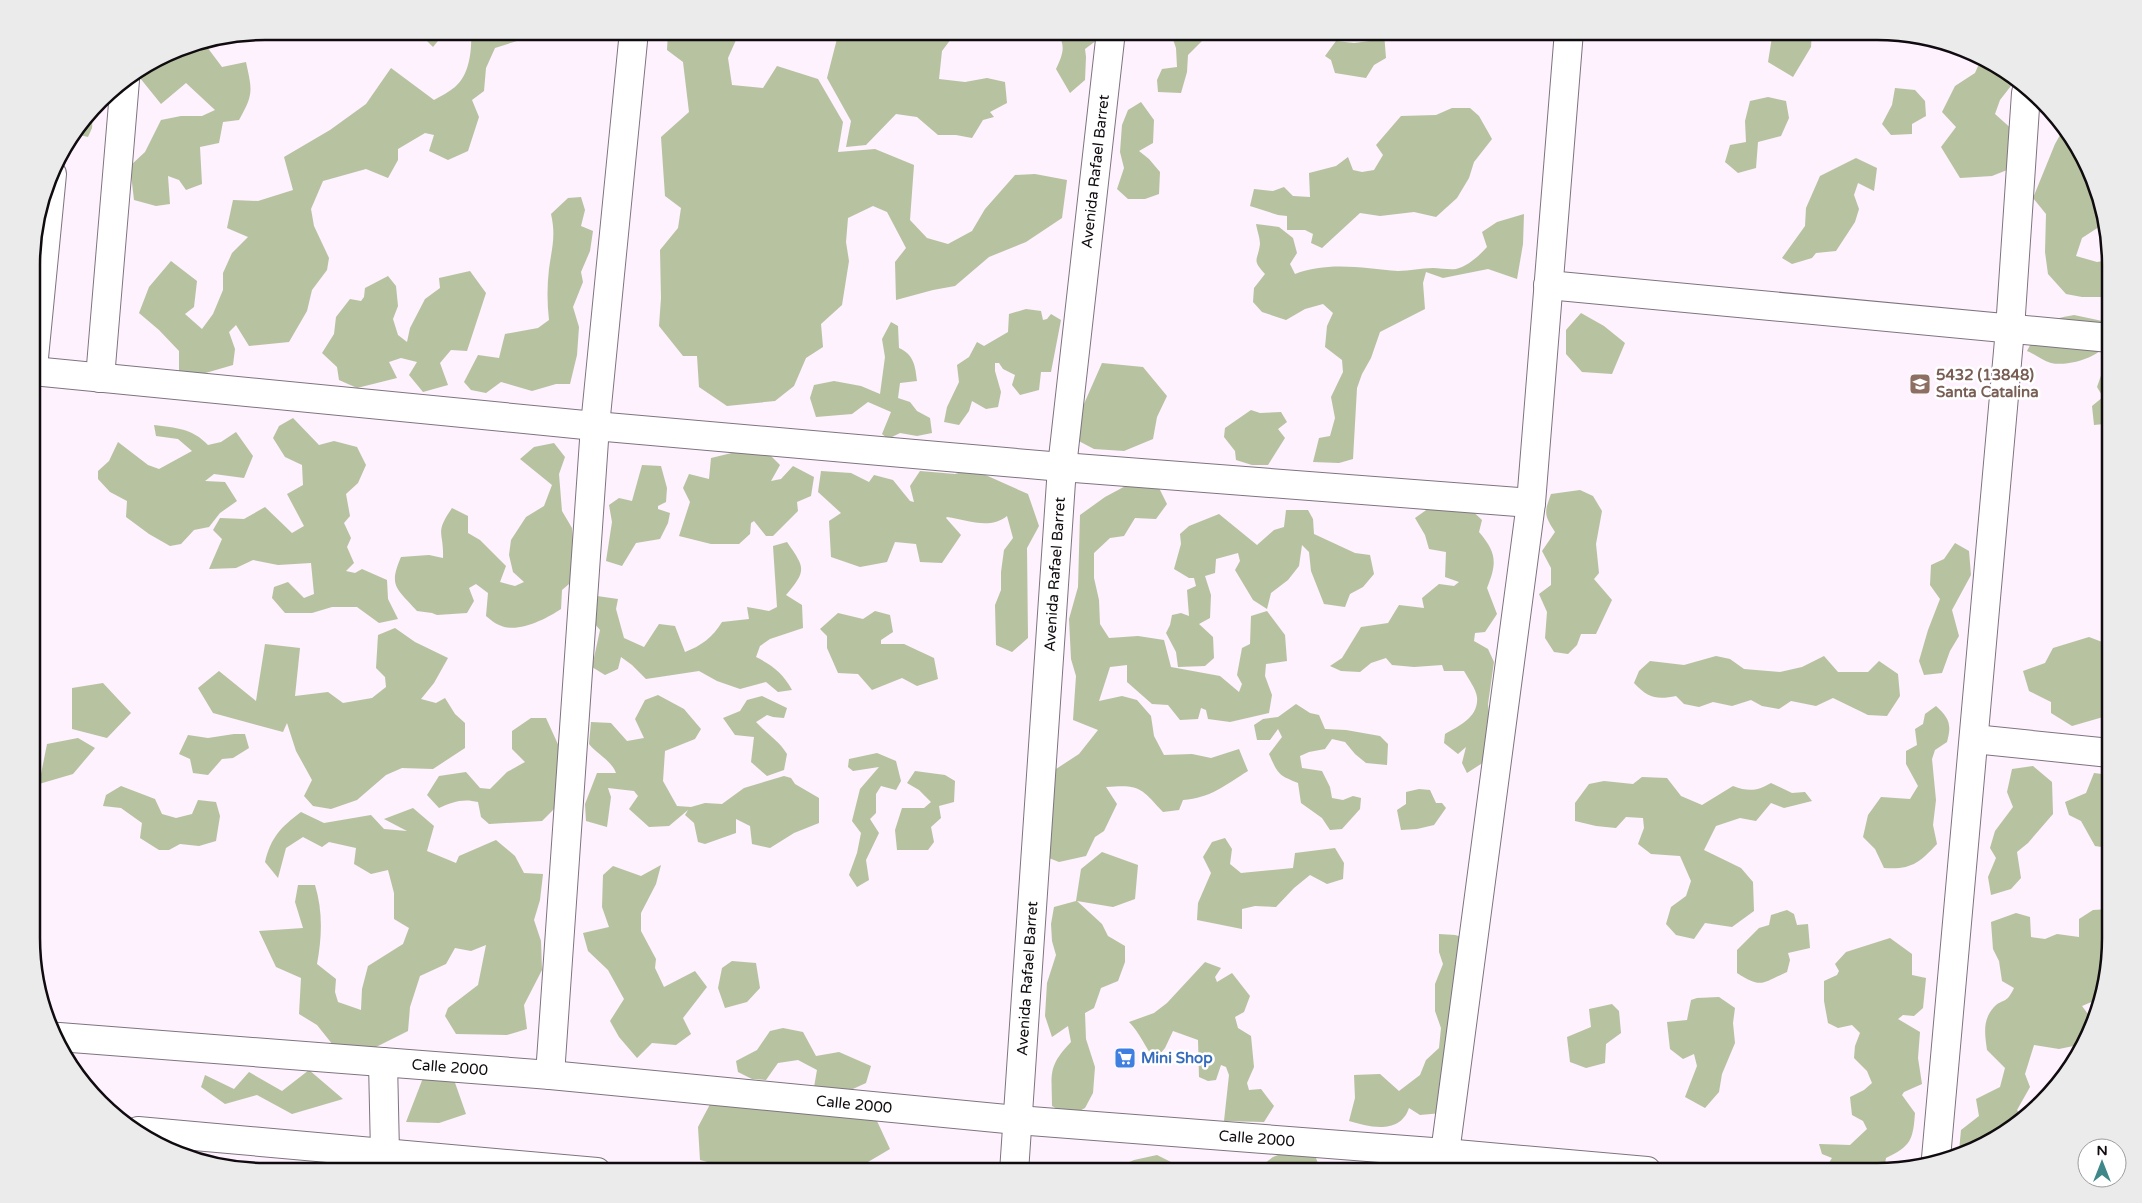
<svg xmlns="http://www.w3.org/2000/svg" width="2142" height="1203" font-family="'Varela Round',sans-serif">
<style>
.forest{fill:#b7c2a0}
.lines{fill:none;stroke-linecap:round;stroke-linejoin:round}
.minor-casing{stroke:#7e747f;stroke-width:30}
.minor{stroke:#fff;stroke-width:28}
.labels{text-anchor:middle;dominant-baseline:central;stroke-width:5;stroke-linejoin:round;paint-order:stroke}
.street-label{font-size:15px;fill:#0f0b0f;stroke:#fff}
.education-label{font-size:15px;font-weight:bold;fill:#785e54;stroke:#fff;text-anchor:start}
.shop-label{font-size:15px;font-weight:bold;fill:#366cbe;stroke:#fff;text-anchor:start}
.rim{fill:none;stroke:#0f0b0f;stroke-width:2.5}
</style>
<rect width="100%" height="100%" fill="#fdf2fd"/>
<path class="forest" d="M417 31H446L433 47Z
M471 31H527L517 41 495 48 486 68 484 91 472 100 479 117 468 151 448 160 429 151 434 135 425 133 398 149V160L388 178 366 169 323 181 311 209 314 226 329 258 327 270 312 290 307 311 289 342 249 346 236 325 229 332 235 349 233 365 202 374 179 375V351L159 330 139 313 149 287 171 261 197 281 194 307 185 314 202 329 213 314 223 290V273L232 253 248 237 227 228 233 200 258 201 293 190 284 157 330 130 366 104 391 68 434 100C441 96 449 92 455 87 470 74 472 50 471 31Z
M668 31H740L728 58 732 85 763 88 777 66 818 79 843 122 838 152 875 149 914 165 910 220 927 238 948 244 972 231 985 209 1015 175 1035 174 1067 180 1062 218 1026 242 989 257 955 286 933 290 896 300 895 262 906 248 887 212 873 206 848 218 846 242 849 261 842 305 821 324 823 347 806 358 794 386 775 401 727 406 699 387 697 356H683L659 326 661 298 660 250 678 228 681 208 665 196 661 137 689 112 683 62 667 50Z
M839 31H957L942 51 939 79 965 82 987 78 1005 82 1007 103 990 112 994 117 983 120 972 138 956 135H938L917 117 896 114 866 145 846 147 851 121 827 78Z
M1038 31H1103L1101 37 1085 49 1086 57 1085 80 1070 93 1056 69C1062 56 1067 46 1057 33H1039Z
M1170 31H1208L1207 36 1188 55 1187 72 1181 93 1158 92 1157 80 1162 69 1177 67 1176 48Z
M1373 31H1386L1384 33 1386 58 1374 65 1366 78 1335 73 1331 60 1325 56 1336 41 1354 43 1370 41Z
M1773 31H1812L1811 47 1793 77 1768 62Z
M204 43 222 67 246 62C252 90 254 94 239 120L223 122 219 143 200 147 202 184 186 190 179 180 168 176 170 204 156 206 134 200 130 166 145 152 161 120 181 116H202L215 110 186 83 161 104 140 78 143 69 176 49Z
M1982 57 1994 62 2014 82 2000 100 1995 114 2014 131 2007 170 1992 176 1960 178 1941 147 1956 127 1942 112 1955 86 1975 73Z
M1895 88 1915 90 1925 101 1926 116 1912 124V134L1891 135 1882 124 1892 105Z
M1768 97 1786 101 1789 118 1781 136 1758 142 1756 168 1738 173 1725 162 1730 145 1746 142 1745 121 1750 101Z
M1141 102 1154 120 1153 143 1139 151 1149 159 1160 172 1159 194 1145 199H1128L1117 189 1124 168 1120 152 1122 125 1128 110Z
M1452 108H1470L1479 116 1492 139 1474 162 1469 178 1457 198 1436 217 1414 212 1380 216 1360 213 1322 248 1311 243 1313 234 1305 230H1287V216L1278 215 1250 206 1254 189 1273 191 1284 187 1293 196 1310 197 1309 173 1336 166 1348 157 1353 170 1362 172 1374 170 1383 155 1376 145 1401 116 1436 115Z
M93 112 92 128 88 137 76 134Z
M2064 128 2072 135 2098 190 2105 223 2082 238 2076 256 2097 262 2110 260V297H2082L2066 294 2048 274 2045 252 2046 214 2033 198 2055 144Z
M1856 158 1877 168 1874 191 1858 183 1854 195 1859 209 1855 222 1836 251 1816 253 1812 258 1792 264 1782 258 1805 226 1806 208 1820 176Z
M581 197 585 210 581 226 593 231 590 251 581 272 583 282 573 307 579 327 577 355 570 384H556L532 391 501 382 486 393 471 390 464 382 478 355 499 358 505 334 538 328 549 320C547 303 547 286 549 269 552 247 556 236 551 214L568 198Z
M1524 214 1523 244 1517 279 1488 269 1443 278 1426 272 1423 283 1425 309 1380 332 1371 358 1362 374 1357 388 1353 459 1339 463 1313 462 1319 438 1330 436 1335 418 1331 397 1343 372 1342 360 1325 347 1327 326 1333 313 1323 304 1305 309 1286 320 1262 312 1253 302 1254 288 1265 274C1251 259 1258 261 1260 244 1260 238 1257 230 1256 224L1279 227 1293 238 1297 253 1290 264 1295 274C1327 261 1365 268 1398 271 1410 271 1421 268 1433 268 1440 268 1449 270 1456 269 1468 266 1479 256 1487 247L1482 232 1497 222Z
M470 271 486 293 467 351 451 350 440 363 448 385 423 392 409 375 417 362 401 358 389 362 397 378 357 388 339 380 337 367 322 353 334 334 336 317 350 299 361 301 364 297 365 288 388 276 396 286 398 306 393 319 398 335 407 342 410 328 425 299 440 288 439 278Z
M1026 309 1041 311 1043 320 1047 319 1051 314 1061 320 1051 372H1041L1039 390 1020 395 1012 385 1015 375 1003 369 999 363H995V371L1001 392 998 407 986 409 972 401 969 411 959 425 944 422 947 407 959 382 957 365 969 357 977 342 984 346 1008 332 1009 314Z
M1581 313 1604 326 1625 343 1612 374 1582 372 1566 354V330Z
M2074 315 2107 322C2124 351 2073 368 2051 363 2043 361 2035 354 2027 351 2043 322 2042 321 2074 315Z
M891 322 898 326 899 348C914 355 915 365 917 381L900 383 898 398 910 402 917 411 930 418 932 433 917 436 900 433 888 439 882 434 891 412 868 402 852 414 816 417 810 398 814 385 834 381 861 386 880 394 885 357 882 339Z
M1102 363 1143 367 1167 396 1157 417 1153 439 1124 451 1094 449 1073 438 1076 422Z
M2110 366V429L2109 430 2104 424 2094 425 2092 406 2103 397 2097 387 2104 367Z
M1251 410 1260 413 1281 412 1287 422 1278 429 1285 438 1268 465H1252L1236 460 1235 451 1224 437 1225 428Z
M293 418 319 445 334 441 357 447 366 465 358 483 346 494 350 516 344 523 351 538 347 547 354 563 346 571 355 573 362 569 387 580 388 599 398 619 379 623 357 607H332L312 613H285L272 598 274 587 288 582 304 598 314 594 311 563 278 565 253 560 236 568 209 569 222 539 213 530 220 518 244 519 265 507 292 533 304 526 287 494 303 485 302 465 285 457 273 438 279 426Z
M154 425C176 428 192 428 208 445L221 442 236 432 253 456 244 478 214 474 205 481 225 482 237 501 220 513 209 527 194 530 181 544 170 546 149 534 126 517 127 501 110 492 98 479V471L109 461 118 442 148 465 159 469 192 451 178 439 156 436Z
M554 443 565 457 559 474 562 511 572 528 576 578 562 590 561 609C546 619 517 634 499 625 494 623 490 619 486 616L488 593 476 584 469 588 474 601 467 613 437 615 432 613 417 611C397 588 388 587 401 557L429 555 443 558C444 531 434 534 452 508L468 516V533L480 540 506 566 500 582 515 586 524 582 513 572 509 555 511 540 526 517 544 506 552 485 520 459 534 447Z
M761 446 780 465 771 481 781 479 793 466 814 477 811 496 797 502 798 511 773 536H766L754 521 751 523 750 534 739 544H711L679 536 690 502 683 488 689 474 709 479 711 458Z
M642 465 661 466 667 488 666 502 658 506V509L670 513 668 523 660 539 636 543 622 566 606 561 612 522 609 505 619 498 632 501Z
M972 469 1028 494 1039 526 1027 548 1028 638 1012 652 996 645 995 605 1001 590V572L1004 550 1013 538 1007 516C989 530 968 520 947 517L946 518 961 535 942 563 920 562 916 544 895 542 887 562 860 567 831 557 829 521 841 513 818 492 821 471 851 473 869 482 874 475 893 480 910 501 914 502 910 486 920 471 955 474Z
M1133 482 1157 484 1167 504 1156 519 1135 518 1124 536 1110 538 1094 553V578L1099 600 1100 624 1109 638 1138 636 1164 640 1171 667 1220 676 1239 692 1242 684 1237 675 1242 648 1250 644 1251 616 1267 611 1285 635 1287 661 1266 664 1265 676 1272 695 1269 713 1230 722 1208 719 1206 710 1201 708 1198 719 1180 720 1168 705 1152 704 1127 682V665L1110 667 1099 701 1122 696 1137 700 1151 716 1154 736 1164 755 1192 754 1211 758 1239 749 1248 771C1225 785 1211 798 1183 800L1179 810 1163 812C1141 788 1140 784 1106 787L1117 804 1104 831 1095 837 1086 856 1059 862 1049 858 1050 799 1056 769 1079 754 1098 730 1073 720 1076 676 1071 659 1069 619 1078 587 1080 515 1105 497Z
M1580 490 1593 496 1602 511 1596 544 1599 573 1594 579 1612 600 1596 634H1581L1577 645 1568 654 1554 652 1545 638 1547 612 1539 594 1551 585V568L1542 551 1555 532C1544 515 1544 513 1551 494Z
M1439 501 1464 503 1482 520 1479 532C1497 553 1497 563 1487 588L1497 614 1485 632 1475 633 1474 641 1488 649 1494 662 1488 704 1491 738 1484 762 1467 773 1462 763 1466 747 1458 754 1444 743 1445 734C1459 726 1479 717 1477 697 1476 689 1468 678 1464 671H1444L1442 665 1414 667 1392 665 1386 658 1371 663 1360 672 1341 671 1330 666 1342 658 1361 627 1388 623 1399 605 1424 608 1422 598 1439 584 1454 586 1459 582 1445 577 1446 552 1429 549 1425 535 1415 518Z
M1286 510H1308L1313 519 1314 534 1355 553 1370 555 1374 574 1363 587 1350 594 1345 607 1324 604 1311 571 1309 552 1302 545 1299 566 1288 580 1271 593 1267 609 1253 600 1235 570 1240 561 1238 553 1216 559 1215 573 1205 576 1211 595 1210 618 1199 624 1213 637 1214 658 1205 666 1178 667 1176 652 1166 633 1170 625 1172 615 1181 613 1189 616 1187 590 1196 586 1194 578H1189L1174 569 1181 544 1180 534 1189 526 1219 514 1257 545 1274 530 1284 527Z
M787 542C805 568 807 570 786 595L802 605 803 628 770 639 760 646 756 657C772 665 783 673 792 690L778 692 766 682 740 689 717 681 699 671 646 679 632 665 621 657 618 669 605 675 592 667 600 630 594 623 597 596 618 599 616 609 624 638 644 647 659 624 675 626 685 652C701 646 713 637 722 622L749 619 747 607 769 611 777 607 773 546Z
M1955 543 1969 551 1971 575 1952 610 1959 636 1950 651 1942 673 1924 675 1919 661 1928 630 1940 599 1930 585 1931 565 1944 559Z
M875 611 890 615 893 632 881 640V644H904L934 658 938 679 917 686 902 678 872 690 858 674 838 673 827 648V636L820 629 838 613 863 619Z
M395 628 415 642 448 658 434 683 421 699 436 703 445 698 455 714 465 723V748L433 769 402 768 386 775 357 800 331 809 313 806 304 796 312 780 296 751 287 723 283 732 213 713 198 688 219 671 256 701 265 644 300 648 295 696 328 692 343 703 372 698 386 687 385 677 376 668 378 635Z
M2089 637 2110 645V715L2072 726 2051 713V702L2029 691 2023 671 2045 663 2053 648Z
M1716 656 1730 659 1744 669 1780 672 1802 667 1824 656 1838 672H1868L1879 661 1898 674 1900 696 1887 716 1868 715 1833 698 1816 706 1791 701 1779 709 1762 706 1751 700 1732 706 1713 702 1699 707 1684 704 1676 696C1657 700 1648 698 1634 683L1639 671 1650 661 1684 665Z
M103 683 131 713 107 738 72 729V688Z
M658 695 684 709 701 729 695 739 665 751 663 781 677 806 691 807 705 803 722 804 744 788 784 776 791 778 795 784 819 798V823L794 833 770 848 752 844 750 826 736 819V833L705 844 698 842 694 823 685 815 688 810 669 826 649 827 629 809 638 796 634 791 608 788 611 797 607 827 586 821 585 804 597 773H616C611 760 598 755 589 744L591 722 611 723 627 741 644 738 635 719 645 700Z
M762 696 787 708 784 718 773 717 767 715 756 722C767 734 779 741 787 754L784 770 767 776 751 762 754 737 735 735 723 718 740 711 747 700Z
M1296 704 1310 713 1319 715 1325 729 1346 730 1380 736 1388 744 1387 765 1366 763 1355 754 1345 742 1332 739 1325 749 1309 752 1300 756 1302 768 1322 771 1330 787 1332 798 1343 800 1353 796 1361 798 1360 809 1342 829 1330 830 1322 818 1301 803 1298 783C1278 775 1278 774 1269 754L1282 737 1278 729 1270 740H1257L1254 725 1263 719 1278 717Z
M1936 706C1949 718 1952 724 1947 742L1935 750 1932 759 1936 800 1933 825 1937 844C1919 863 1911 870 1884 868L1875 849 1863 837 1868 815 1881 797 1910 799 1918 786 1906 764V751L1917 745 1915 729 1923 724 1925 714Z
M531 718H546L561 751 564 794 553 810 542 821 489 824 481 817 478 802C463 798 452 802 439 808L427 795 439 776 466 772 480 788 490 789 507 772 525 762 512 749V731Z
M234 734H245L249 748 233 758 222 759 208 775 193 773 190 759 179 754 188 735 208 738Z
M78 738 95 748 73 774 39 784 47 744Z
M877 753 896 761 901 781 896 790 881 786 876 794V813L870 819 879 833 866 860 869 880 857 887 849 875 857 853 861 833 852 821 860 789 879 767 853 771 848 767 849 759Z
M2033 766 2052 782 2053 814 2028 843 2017 852 2021 878 2011 889 1991 895 1988 877 1996 858 1990 848 1995 831 2013 807 2007 792 2012 769Z
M915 771 945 775 955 781 954 802 939 806 941 818 931 827 934 842 928 850H897L895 830 902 808H924L931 802 919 790 907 783Z
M2094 773 2110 775V846L2108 848 2095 846 2081 821 2069 815 2065 802 2086 793Z
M1642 777 1667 778 1681 796 1702 805 1733 786C1749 792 1757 791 1771 783L1792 793 1805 792 1812 801 1784 808 1771 803 1756 821 1740 818 1716 826 1704 850 1741 868 1753 882 1754 911 1732 927 1705 923 1694 939 1676 935 1666 924 1671 907 1686 896 1691 881 1680 856 1651 854 1638 844 1644 828 1643 818 1626 817 1616 828 1596 826 1575 821V803L1589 784 1604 781 1633 784Z
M121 786 155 799 162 814 176 818 192 814 198 800 216 802 220 816 216 841 199 846 180 844 169 850H159L140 838 142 823 121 808 103 806 106 795Z
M1419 789 1430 790 1436 803H1442L1446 808 1434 825 1417 829 1401 830 1397 810 1406 804V792Z
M413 808 434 826 427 851 456 863 459 856 496 840 515 856 524 873 543 874 540 900 534 920 541 941 542 970 524 1005 527 1029 507 1035 456 1034 445 1016 448 1008 478 985 486 945 471 951 455 948 446 964 420 976 410 1007 408 1031 372 1049 333 1045 317 1025 299 1014 301 978 276 967 259 931 303 928 295 902 298 885H315C323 911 322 937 317 964L336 979 335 992 338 1002 361 1010 362 989 368 966 403 944 409 928 394 919V893L388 870 371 874 354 864 356 848 329 842 322 847 303 837 286 848 278 878 265 862C271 837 281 827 301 812L324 823 371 815 384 829 407 831 384 819Z
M1225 838 1232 849 1230 864 1241 873 1293 868 1295 853 1335 848 1344 863 1343 879 1327 884 1310 875 1294 888 1276 907 1255 906 1242 909V929L1197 920 1198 903 1211 873 1203 857 1212 842Z
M1102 852 1138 865 1135 899 1113 907 1077 901 1102 924 1108 936 1125 946V962L1118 981 1101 988 1094 1008 1085 1013 1086 1039 1095 1067 1093 1093 1085 1108 1070 1116 1052 1106C1052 1074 1047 1067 1071 1042L1068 1026 1052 1037 1045 1016 1047 983 1056 955 1052 941 1051 924 1054 907 1076 901 1081 869Z
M661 865 656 884 641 913V931L656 959 655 968 664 987 695 971 707 987 683 1018 691 1034 676 1045 652 1043 637 1058 619 1037 610 1021 624 999 608 970 588 951 583 933 609 927 602 907 603 875 613 866 641 876Z
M2110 909V953L2096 1000 2082 1006 2091 1018 2083 1044 2059 1049 2034 1045 2025 1074 2030 1087 2017 1110 2023 1118 1994 1140 1959 1151 1961 1130 1979 1116 1976 1099 2000 1087 2005 1068 1987 1050C1985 1035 1982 1020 1994 1007 2003 998 2006 1005 2014 988L2002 981 1999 961 1993 949 1991 922 2016 913 2030 917 2031 937 2045 939 2057 934 2079 937V919L2093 910Z
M1787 910 1794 914 1797 925 1808 924 1810 948 1788 953 1790 960 1787 972C1762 983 1762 989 1737 973V950L1759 928 1769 925 1771 915Z
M1439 934 1455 935 1466 938 1442 1113 1420 1115 1409 1108C1400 1135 1369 1127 1349 1121L1355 1098 1354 1075 1380 1074 1399 1091 1420 1075 1426 1060 1439 1048 1441 1028 1435 1011V984L1443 964 1439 952Z
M1890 938 1912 954V975L1926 978 1923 1008 1914 1016 1903 1015 1898 1019 1920 1032 1918 1058 1922 1084 1904 1092 1902 1095 1915 1113C1913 1140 1911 1146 1886 1158L1884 1170 1869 1171 1864 1165 1858 1171H1832L1827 1166 1832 1158 1822 1154 1819 1144 1850 1145 1867 1129 1863 1121 1852 1115 1850 1097 1864 1090 1872 1083 1867 1071 1854 1058 1855 1046 1860 1033 1852 1025 1838 1028 1828 1023 1824 1001V981L1837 975 1839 971 1835 964 1846 952Z
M732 961 756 963 760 988 747 1002 725 1008 718 988 722 968Z
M1205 962 1221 968 1215 977 1217 982 1232 973 1250 996 1244 1012 1235 1017 1238 1028 1251 1036 1254 1067 1247 1083 1249 1090 1261 1089 1274 1106 1264 1122 1224 1121 1229 1075 1226 1067 1221 1065 1216 1080 1208 1081 1199 1077 1198 1040 1173 1031 1165 1048 1155 1060C1145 1047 1140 1033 1129 1022L1154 1013 1167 1003Z
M1719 997 1735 1008 1733 1023 1735 1043 1722 1074 1719 1092 1705 1108 1685 1097 1697 1066 1694 1054 1683 1059 1670 1049 1667 1022 1687 1020 1691 1000 1697 998Z
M1612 1004 1619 1011 1621 1033 1606 1044 1605 1063 1586 1068 1570 1062 1567 1037 1591 1027 1589 1009Z
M783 1028 803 1032 816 1056 839 1052 871 1066 866 1083 844 1093 814 1087 817 1070 798 1060 778 1063 766 1080 752 1079 738 1072 736 1061 757 1050 770 1031Z
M309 1070 343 1099 292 1114 257 1095 225 1104 201 1087 205 1075 234 1089 249 1072 282 1091Z
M453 1077 466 1114 439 1123 406 1122 423 1078Z
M717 1091 870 1106 890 1149 851 1172 800 1168 790 1172H746L700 1160 698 1127Z
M1293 1149 1316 1158 1320 1169 1325 1171H1255L1273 1157Z
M1157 1155 1187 1170 1215 1167 1237 1171H1117L1118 1167 1134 1160Z"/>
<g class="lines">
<g class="minor-casing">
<g id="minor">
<path d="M1548 285 2110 338"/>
<path d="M33 368 52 174"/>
<path d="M33 371 595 426 1062 467 1531 503"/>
<path d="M100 378 125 80"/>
<path d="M1974 739 2110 753"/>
<path id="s1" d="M59 1037 550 1075 1017 1120 1445 1153 1647 1171"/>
<path d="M383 1062 385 1153"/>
<path d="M550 1075 595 426 634 31"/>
<path d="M138 1131 597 1172"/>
<path d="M1445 1153 1531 503 1569 31"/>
<path d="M1936 1158 2010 329 2026 93"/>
<path id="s2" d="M1014 1172 1062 467 1111 31"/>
</g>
</g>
<use href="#minor" class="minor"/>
</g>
<defs>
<g id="school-square" transform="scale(1.125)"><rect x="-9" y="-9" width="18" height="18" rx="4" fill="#8d6e63" stroke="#fff"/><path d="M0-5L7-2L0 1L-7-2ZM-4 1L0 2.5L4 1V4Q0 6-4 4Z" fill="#fff"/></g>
<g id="supermarket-square" transform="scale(1.125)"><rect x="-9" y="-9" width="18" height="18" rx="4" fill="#3f7fe0" stroke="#fff"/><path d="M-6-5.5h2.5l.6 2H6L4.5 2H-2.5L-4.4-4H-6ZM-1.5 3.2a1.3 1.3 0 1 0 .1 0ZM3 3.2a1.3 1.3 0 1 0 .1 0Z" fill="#fff"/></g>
</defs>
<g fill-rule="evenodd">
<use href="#school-square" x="1920" y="384"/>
<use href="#supermarket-square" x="1125" y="1058"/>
</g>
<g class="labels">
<g class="street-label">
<text stroke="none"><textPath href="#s2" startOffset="1004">Avenida Rafael Barret</textPath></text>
<text stroke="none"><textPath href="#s2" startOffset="599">Avenida Rafael Barret</textPath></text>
<text stroke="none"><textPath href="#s2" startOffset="194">Avenida Rafael Barret</textPath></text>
<text stroke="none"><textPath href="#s1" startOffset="392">Calle 2000</textPath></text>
<text stroke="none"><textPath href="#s1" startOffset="798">Calle 2000</textPath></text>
<text stroke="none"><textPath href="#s1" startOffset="1202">Calle 2000</textPath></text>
</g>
<g class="education-label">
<text x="1936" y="375">5432 (13848)<tspan x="1936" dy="17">Santa Catalina</tspan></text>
</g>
<g class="shop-label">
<text x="1141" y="1058">Mini Shop</text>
</g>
</g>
<path d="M0 0H2142V1203H0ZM265 40H1877A225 225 0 0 1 2102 265V938A225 225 0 0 1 1877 1163H265A225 225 0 0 1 40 938V265A225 225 0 0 1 265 40Z" fill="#ecebec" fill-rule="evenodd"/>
<path class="rim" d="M265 40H1877A225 225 0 0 1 2102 265V938A225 225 0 0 1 1877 1163H265A225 225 0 0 1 40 938V265A225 225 0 0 1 265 40Z"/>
<g transform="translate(2102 1163)"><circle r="24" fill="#ffffff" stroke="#9f9d9f"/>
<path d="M0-4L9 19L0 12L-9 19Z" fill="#3f8789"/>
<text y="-8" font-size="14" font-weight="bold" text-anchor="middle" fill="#0f0b0f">N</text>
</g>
</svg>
